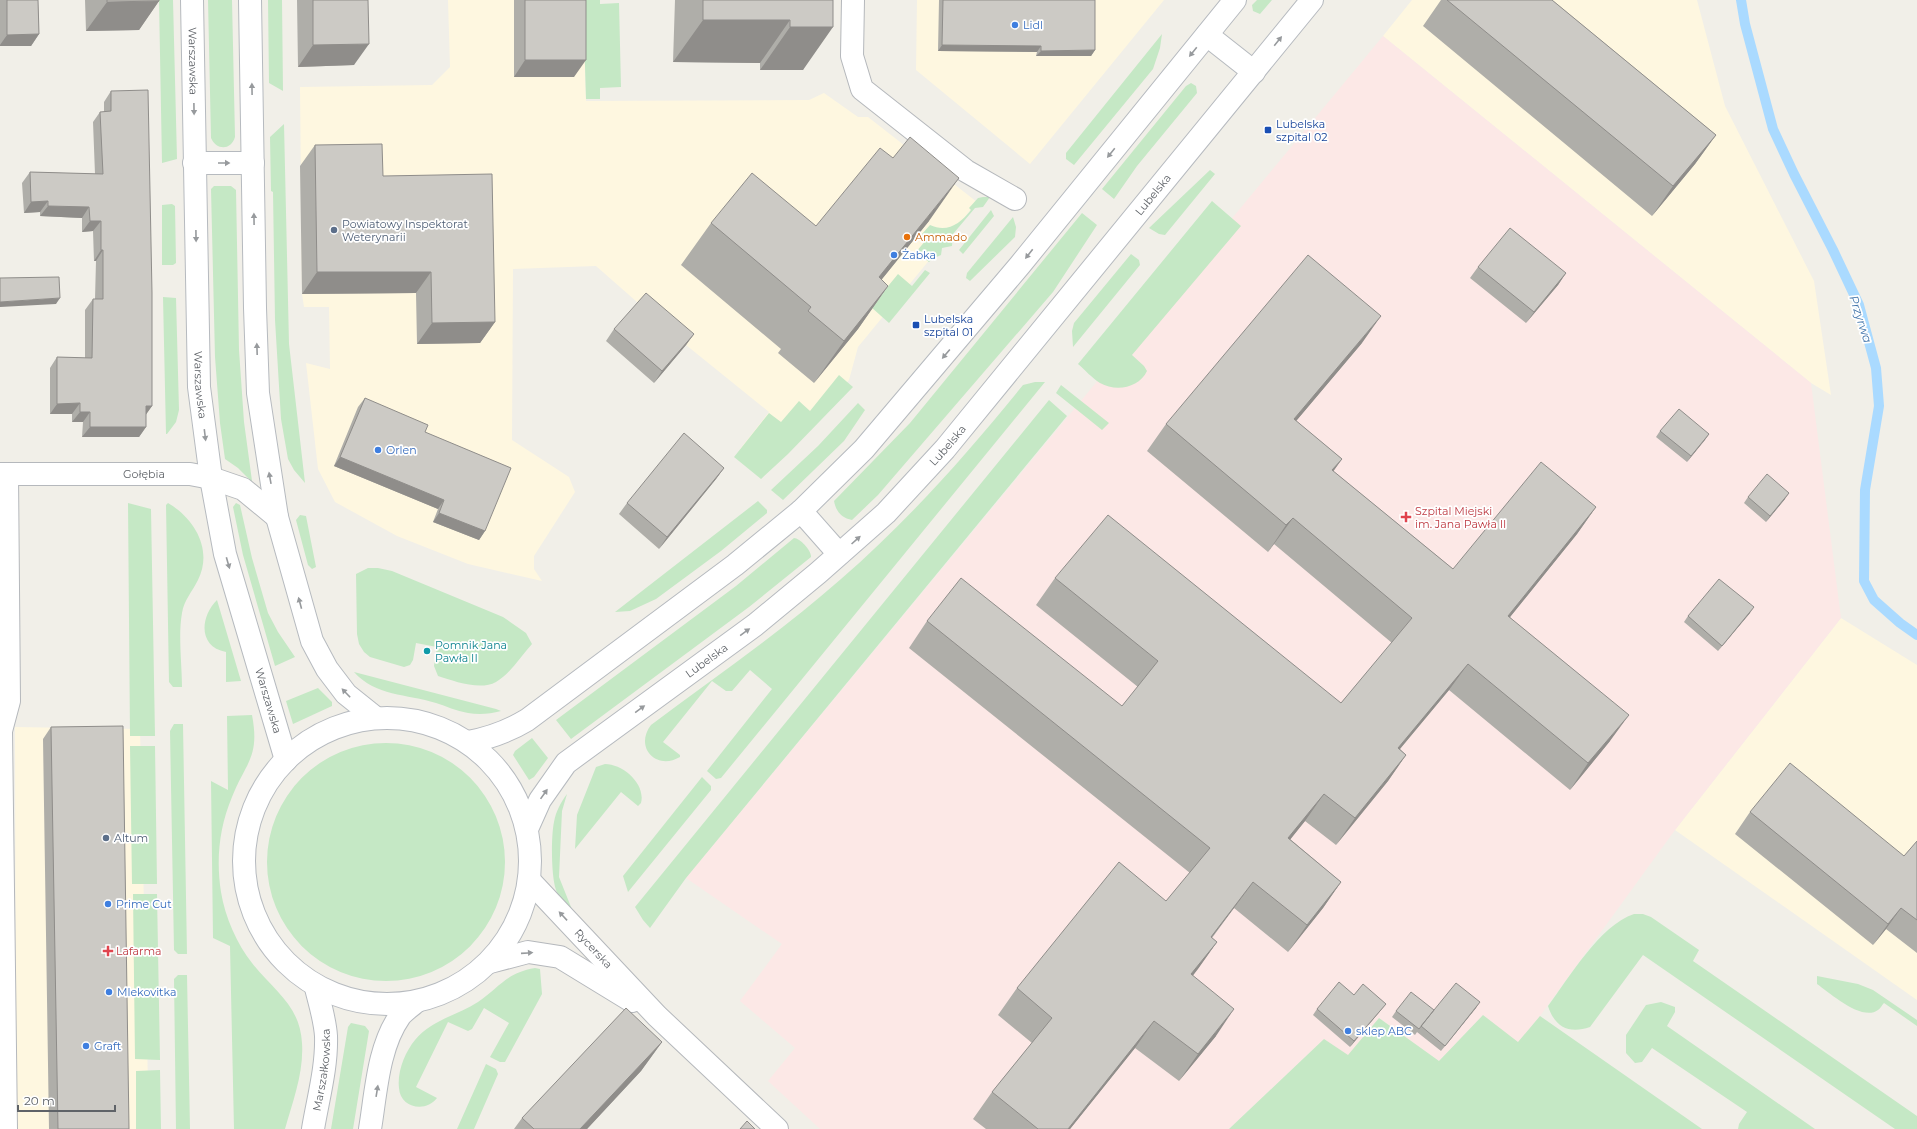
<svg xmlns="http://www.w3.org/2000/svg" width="1917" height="1129" font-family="Montserrat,sans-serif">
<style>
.commercial{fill:#fef7e0}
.medical{fill:#fce8e6}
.green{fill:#c5e8c5}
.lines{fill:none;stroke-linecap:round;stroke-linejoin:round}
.stream{stroke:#aadaff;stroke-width:10}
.minor-casing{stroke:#b5b8bc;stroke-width:24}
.secondary-casing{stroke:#b6babf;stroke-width:24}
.minor{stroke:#fff;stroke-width:22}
.secondary{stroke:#fff;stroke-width:22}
.wall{fill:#afaea9}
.shaded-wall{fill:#8f8d8a}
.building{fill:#cccac5;stroke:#8f8d8a}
.oneway{fill:#979a9d}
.shop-dot{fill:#3f7fe0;stroke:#fff;stroke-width:1.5}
.transit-dot{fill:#1a4fb4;stroke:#fff;stroke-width:1.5}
.service-dot{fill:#5c6f8a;stroke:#fff;stroke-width:1.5}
.food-dot{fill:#e8710a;stroke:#fff;stroke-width:1.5}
.health-dot{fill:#e0444e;stroke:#fff;stroke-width:1.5}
.culture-dot{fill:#0f9aa8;stroke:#fff;stroke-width:1.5}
.labels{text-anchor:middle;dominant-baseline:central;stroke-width:3.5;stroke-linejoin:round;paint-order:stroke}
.shop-label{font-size:11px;fill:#366cbe;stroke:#fff;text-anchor:start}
.street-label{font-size:11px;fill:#5f6368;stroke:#fff}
.transit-label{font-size:11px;fill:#164399;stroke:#fff;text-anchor:start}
.service-label{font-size:11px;fill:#4e5e75;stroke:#fff;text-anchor:start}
.food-label{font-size:11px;fill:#c56008;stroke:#fff;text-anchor:start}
.health-label{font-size:11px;fill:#be3a42;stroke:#fff;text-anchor:start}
.culture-label{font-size:11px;fill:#0d838f;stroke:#fff;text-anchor:start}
.water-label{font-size:12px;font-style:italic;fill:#4174aa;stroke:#fff}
</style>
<rect width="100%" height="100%" fill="#f1efe8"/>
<path class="commercial" d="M448 0H583L586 101 809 100 824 93 858 117H868L977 202 858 347 849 380 797 437 740 449 769 412 686 345 596 266 513 269 512 440 569 477 575 492 534 556V569L542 581 468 564 397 536 335 502 318 469 306 363 330 369 329 307H304L302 294 300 87 432 85 450 67Z
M917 0H1164L1030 164 916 70Z
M1412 0H1697L1725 106 1814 281 1831 395 1811 383 1383 36Z
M1841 618 1917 665V1000L1675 830Z
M15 727 140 729 149 1129H16Z"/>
<path class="medical" d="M1383 36 1811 383 1841 618 1675 830 1540 1016 1518 1043 1483 1016 1439 1061 1379 1018 1348 1056 1324 1039 1229 1129H820L768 1081 795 1048 740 1001 782 944 686 878Z"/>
<path class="green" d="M159 0H173L177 159 162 163Z
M208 0H232L235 137C231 151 216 150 211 138Z
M268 0H282L283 91 269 83Z
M583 0H600V4L619 3 621 87 600 88V99H586Z
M1257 0H1272L1260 14 1253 11 1252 5Z
M1162 34 1160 48 1153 69 1074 165 1066 159V153Z
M1191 83 1196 86 1197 93 1137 166 1114 199 1102 189 1186 86Z
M284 124 289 344 305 483 294 470 288 459 281 419 275 320 273 192 271 191 270 137Z
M1210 170 1215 174 1165 235 1159 234 1149 228Z
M214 186H231L236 190 239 350 244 422 252 481H251L238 468 225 459 220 423 215 357 211 189Z
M983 197H990L983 207 975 208 953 234 952 246 942 248 941 255 932 259 929 262 916 252 926 240 921 235 930 225C947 233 960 224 971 210L969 208 978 198Z
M1212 201 1241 226 1132 355 1144 366 1147 371C1139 388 1116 392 1100 383 1092 378 1085 370 1078 364Z
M172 204 175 206 176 263 173 265H162V205Z
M991 210 994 216 963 254 959 250Z
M1082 213 1097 225 1053 292 878 495 852 520C842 518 836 512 834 501L910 423Z
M1013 217 1016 227 1015 237 970 281 966 278 967 273Z
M1131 254 1139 260 1140 265 1073 347 1072 331 1074 323Z
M925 270 930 273 889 323 871 307 898 274 912 286Z
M163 297 176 298 179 410 176 422 167 434H166Z
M839 375 853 387 788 454 761 479 734 457 769 413 781 422 799 401 810 411Z
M1035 382H1045L721 778 716 779 707 771 772 689 750 670 732 691H726L712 681 663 742 680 755V757C656 771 634 747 651 725 715 677 781 632 841 579 908 521 967 454 1023 385Z
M1061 385 1109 423 1102 430 1056 393Z
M1049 400 1067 416 686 878 650 928 643 920 635 907Z
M858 403 865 410 844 441 783 500 771 490 818 446Z
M758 501 767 510V513L721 551 656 599 630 611 615 612Z
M128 503 151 509 155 736H130Z
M168 503C195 519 213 550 198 580 192 592 184 600 182 613 178 635 182 664 182 687H173L169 682 166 505Z
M236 503 240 505 252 558 268 613 278 632 295 657 275 666 243 555 233 507Z
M300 515 306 516 316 567 312 569 308 565 296 520Z
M794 538C800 538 812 551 811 557L749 607 571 739 556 720 736 586Z
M368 568H378L392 571 503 617 526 633 532 644C521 656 510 674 496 682 480 691 454 681 438 676L434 666 437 647 416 643 413 660 410 665 404 667 370 657 364 652 359 644 357 634 356 574Z
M217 600 241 681 226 682V652C198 647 200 617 217 600Z
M354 672 496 709 501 711C490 714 479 715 468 713 456 711 446 706 436 703 407 694 375 696 354 672Z
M318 688 332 702V706L293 724 286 701Z
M252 715C260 757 246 762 232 797 219 828 216 860 221 892 225 917 237 944 252 963 274 991 300 1005 302 1043 304 1072 293 1101 285 1129H234L230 946 213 938 211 781 228 790 227 716Z
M174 724H183L187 954H178L174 950 170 731Z
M532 738 548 758 534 777 529 780 513 755 515 751Z
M267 862a119 119 0 1 1 238 0a119 119 0 1 1-238 0Z
M130 746H155L157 884H132Z
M605 764C623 764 646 784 641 803L638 806 621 792 575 849 577 815 596 767Z
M702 777 711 786V790L628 892 623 876Z
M567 794 562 811 559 877 573 912C567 906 559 899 556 890 551 876 551 836 554 822 556 811 561 802 567 794Z
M133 894H157L160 1060 135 1059Z
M1634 914H1643L1651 917 1699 950 1693 961 1917 1116V1129H1895L1643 955 1590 1027C1570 1034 1555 1028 1548 1006 1569 978 1600 925 1634 914Z
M535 968 540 969 542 994 505 1062H500L490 1057 509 1023 484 1008 472 1029 468 1031 448 1022 416 1087 437 1098C426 1113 400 1108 399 1088 397 1072 405 1052 415 1040 431 1020 458 1015 478 1002 500 987 506 973 535 968Z
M178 975H187L190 1129H176L174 979Z
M1817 976 1858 984 1873 990 1917 1020V1026L1884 1003C1882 1005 1880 1009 1878 1010 1862 1022 1830 993 1817 984Z
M1661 1002 1675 1007V1012L1667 1026 1815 1129H1738L1739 1124 1747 1112 1652 1048 1642 1062 1635 1063 1626 1053V1035L1646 1005Z
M1483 1015 1518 1042 1540 1016 1702 1129H1229L1324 1039 1348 1055 1379 1018 1439 1061Z
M351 1023 365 1026 369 1031 353 1129H331L348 1027Z
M486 1064 496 1069 498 1074 474 1129H457Z
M160 1070 161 1129H136V1071Z"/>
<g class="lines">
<path class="stream" d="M1741 0 1745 24 1773 129 1794 174 1833 250 1859 305 1876 368 1879 406 1865 490 1864 581 1874 600 1900 623 1917 635"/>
<g class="minor-casing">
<g id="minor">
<path d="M853 0 852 56 862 89 966 171 1015 199"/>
<path id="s1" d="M0 474H190L211 478 243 489 277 517"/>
<path id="s2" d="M529 880 657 1016 777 1129"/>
<path d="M490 962 528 952 560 957 632 1001"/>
<path d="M6 1129 1 731 9 701 7 474"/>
</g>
</g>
<g class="secondary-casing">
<g id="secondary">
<path id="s3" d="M192 0 199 387 211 478 225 554 286 760"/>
<path d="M250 0 255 308 258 393 277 517 312 641 327 669 346 694 376 718"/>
<path d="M1207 35 1254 72"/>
<path d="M194 163H253"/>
<path d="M801 511 839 554"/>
<circle cx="387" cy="861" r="143"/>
<path d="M468 742C490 738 507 732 527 720L735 565 801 511 864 449 1020 265 1235 0"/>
<path id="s4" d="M527 829 540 800 566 763 755 625 818 573 886 513 945 449 1312 0"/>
<path id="s5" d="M313 1129C318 1099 327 1067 326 1036 325 1020 320 1004 316 988"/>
<path d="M370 1129C376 1093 378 1047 400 1016 404 1011 411 1006 416 1002"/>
</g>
</g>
<use href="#minor" class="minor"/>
<use href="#secondary" class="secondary"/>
</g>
<path class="wall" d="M0 0H38L39 34 31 46H0Z
M85 0H159V1L139 30 86 31Z
M297 0H368L354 65 298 67Z
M514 0H586L574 77H514Z
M675 0H833L803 70H760V63L673 62Z
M939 0H1095V50L1091 56H1036L1037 52 938 51Z
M1441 0H1552L1716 135 1695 164 1652 216 1423 26Z
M111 91 152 406 146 414V427L139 437H82L83 422H72V414H50V368L57 357 85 358V310L93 299H95L96 261H94L93 231 82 232V218L40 216V212L24 213 22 183 30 172 95 174 93 122 100 112H104V102Z
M315 145 383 176 495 322 480 343 417 344 416 293 302 294 300 166Z
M929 221 881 280 888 286 858 329 814 383 778 353 781 349 681 265 711 223 816 226Z
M1478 267 1566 273 1558 285 1526 323 1470 278Z
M614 329 694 334 686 345 654 383 606 341Z
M1362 343 1296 421 1342 459 1333 471 1453 569 1596 507 1577 534 1510 617 1610 741 1570 790 1449 690 1400 749 1406 755 1388 781 1336 845 1305 821 1290 839 1341 882 1323 908 1288 952 1234 908 1212 938 1217 942 1193 975 1216 1036 1179 1081 1135 1048 1070 1129H986L973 1119 992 1092 1032 1043 998 1015 1017 988 1166 901 1190 873 909 648 927 621 1122 706 1138 687 1036 605 1055 578 1341 703 1392 643 1274 544 1268 552 1147 451 1166 424Z
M365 398 425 432 485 531 479 540 433 522 438 509 334 466 358 407Z
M1660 431 1709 434 1687 462 1656 437Z
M724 468 716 479 659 549 619 514 627 503Z
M1748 497 1785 499 1766 522 1744 503Z
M1750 613 1718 651 1684 622 1688 616Z
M51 727 129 1129H49L43 739Z
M1750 812 1904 856 1917 841V953L1886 929 1873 945 1735 834Z
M1354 995 1386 1004 1381 1010 1350 1047 1313 1015 1317 1009Z
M1476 1008 1441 1051 1417 1032 1419 1029 1415 1035 1392 1017 1396 1011 1424 1024Z
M662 1042 641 1071 587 1129H514L522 1118Z"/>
<path class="shaded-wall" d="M159 1 139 30 86 31 107 2Z
M703 20H790L760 63 673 62Z
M790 27H833L803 70H760Z
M39 34 31 46H0V45L7 35Z
M369 44 354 65 298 67 313 45Z
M942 45 1041 46 1037 52 938 51Z
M1095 50 1091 56H1036L1041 51Z
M525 60H586L574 77H514Z
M1716 135 1695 164 1652 216 1673 186Z
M959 178 929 221 849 320 879 277Z
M48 201 40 212 24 213 31 202Z
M48 206 89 207 82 218 40 216Z
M90 221H101L93 231 82 232Z
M101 250H103L96 261H94Z
M317 272H431L416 293 302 294Z
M1566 273 1558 285 1526 323 1534 312Z
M888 286 858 329 814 383 844 341Z
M60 298 56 304 0 307V302Z
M1381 316 1362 343 1275 446 1294 419Z
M495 322 480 343 417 344 432 323Z
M694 334 686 345 654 383 662 371Z
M80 403 72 414H50L57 404Z
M146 406H152L145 416Z
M80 412H90L83 422H72Z
M90 427H146L139 437H82Z
M1709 434 1705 440 1687 462 1691 456Z
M340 457 444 500 438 509 334 466Z
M1342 459 1323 486 1332 470Z
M724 468 716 479 659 549 667 537Z
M1789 493 1785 499 1766 522 1770 516Z
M1596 507 1577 534 1489 643 1508 616Z
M439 513 485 531 479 540 433 522Z
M1293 518 1274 544 1268 552 1286 525Z
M1754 607 1750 613 1718 651 1722 646Z
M1468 664 1449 690 1379 774 1398 748Z
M1629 715 1610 741 1570 790 1588 763Z
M1406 755 1388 781 1336 845 1355 818Z
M1324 794 1305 821 1270 865 1288 838Z
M1253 882 1234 908 1192 963 1211 937Z
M1341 882 1323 908 1288 952 1307 925Z
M1901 908 1886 929 1873 945 1888 924Z
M1217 942 1198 969 1173 1001 1191 974Z
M1480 1002 1476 1008 1441 1051 1445 1046Z
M1386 1004 1381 1010 1350 1047 1354 1041Z
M1234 1009 1216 1036 1179 1081 1198 1054Z
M1154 1021 1135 1048 1070 1129H1068Z
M662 1042 641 1071 587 1129H580Z"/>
<path class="building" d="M7 0H38L39 34 7 35Z
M107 0H159V1L107 2Z
M313 0H368L369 44 313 45Z
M525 0H586V60H525Z
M703 0H833V27H790V20H703Z
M943 0H1095V50L1041 51V46L942 45Z
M1447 0H1552L1716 135 1673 186Z
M148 90 152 293V406H146V427H90V412H80V403L57 404V357L92 358 93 299H103V250H101V221H90L89 207 48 206V201L31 202 30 172 103 174 100 112 111 111V91Z
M910 137 959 178 879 277 888 286 844 341 808 311 811 307 711 223 752 173 816 226 880 148 893 158Z
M382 144 383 176 492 174 495 322 432 323 431 272H317L315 145Z
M1510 228 1566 273 1534 312 1478 267Z
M1308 255 1381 316 1294 419 1342 459 1332 470 1453 569 1541 462 1596 507 1508 616 1629 715 1588 763 1468 664 1398 748 1406 755 1355 818 1324 794 1288 838 1341 882 1307 925 1253 882 1211 937 1217 942 1191 974 1234 1009 1198 1054 1154 1021 1068 1129H1038L992 1092 1052 1018 1017 988 1119 862 1166 901 1210 848 927 621 961 578 1122 706 1158 661 1055 578 1108 515 1341 703 1412 618 1293 518 1286 525 1166 424Z
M59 277 60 298 0 302V278Z
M646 293 694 334 662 371 614 329Z
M365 398 428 425 425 432 511 468 485 531 439 513 444 500 340 457Z
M1679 409 1709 434 1691 456 1660 431Z
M684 433 724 468 667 537 627 503Z
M1767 474 1789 493 1770 516 1748 497Z
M1719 579 1754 607 1722 646 1688 616Z
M123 726 129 1129H58L51 727Z
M1790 763 1904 856 1917 841V920L1901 908 1888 924 1750 812Z
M1339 982 1354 995 1363 984 1386 1004 1354 1041 1317 1009Z
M1456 983 1480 1002 1445 1046 1421 1026Z
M1411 992 1434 1010 1419 1029 1396 1011Z
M626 1008 662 1042 580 1129H534L522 1118Z
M747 1121 755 1129H740Z"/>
<defs><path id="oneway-solid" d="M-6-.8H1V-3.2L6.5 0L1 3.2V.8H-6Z"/></defs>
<g class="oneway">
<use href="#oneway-solid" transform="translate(1278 41) rotate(-51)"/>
<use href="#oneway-solid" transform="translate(1193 52) rotate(129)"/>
<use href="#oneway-solid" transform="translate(252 89) rotate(-91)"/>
<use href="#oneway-solid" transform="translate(194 109) rotate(89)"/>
<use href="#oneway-solid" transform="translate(1111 153) rotate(129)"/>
<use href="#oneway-solid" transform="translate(224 163)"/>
<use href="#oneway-solid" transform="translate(254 219) rotate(-91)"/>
<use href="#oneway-solid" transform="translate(196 236) rotate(89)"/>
<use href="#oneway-solid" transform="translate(1029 254) rotate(128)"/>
<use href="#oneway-solid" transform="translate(257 349) rotate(-92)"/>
<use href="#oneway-solid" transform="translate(946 354) rotate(130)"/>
<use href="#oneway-solid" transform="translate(205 435) rotate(83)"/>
<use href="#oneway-solid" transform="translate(270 478) rotate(-100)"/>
<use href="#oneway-solid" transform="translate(856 540) rotate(-42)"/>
<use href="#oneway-solid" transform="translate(228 563) rotate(74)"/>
<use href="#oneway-solid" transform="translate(300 603) rotate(-105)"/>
<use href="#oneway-solid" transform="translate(745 632) rotate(-36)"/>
<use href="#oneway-solid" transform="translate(346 693) rotate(-134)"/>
<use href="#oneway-solid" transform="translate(640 709) rotate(-36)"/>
<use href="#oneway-solid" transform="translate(544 794) rotate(-55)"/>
<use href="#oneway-solid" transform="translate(563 916) rotate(-133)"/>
<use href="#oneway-solid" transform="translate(527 953) rotate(-4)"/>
<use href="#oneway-solid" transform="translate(377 1091) rotate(-81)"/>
</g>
<g class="shop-dot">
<circle cx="1015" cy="25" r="4"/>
<circle cx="894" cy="255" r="4"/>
<circle cx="378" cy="450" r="4"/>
<circle cx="108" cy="904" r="4"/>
<circle cx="109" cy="992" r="4"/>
<circle cx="1348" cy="1031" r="4"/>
<circle cx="86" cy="1046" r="4"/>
</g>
<g class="transit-dot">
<rect x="1264" y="126" width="8" height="8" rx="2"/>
<rect x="912" y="321" width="8" height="8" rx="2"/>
</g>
<g class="service-dot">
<circle cx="334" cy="230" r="4"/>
<circle cx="106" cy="838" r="4"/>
</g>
<circle class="food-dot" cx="907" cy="237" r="4"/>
<g class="health-dot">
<path d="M1404 511h4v4h4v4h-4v4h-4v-4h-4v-4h4z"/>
<path d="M106 945h4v4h4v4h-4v4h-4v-4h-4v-4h4z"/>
</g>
<circle class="culture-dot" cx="427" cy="651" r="4"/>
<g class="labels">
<g class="shop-label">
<text x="1023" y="25">Lidl</text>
<text x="902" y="255">Żabka</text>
<text x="386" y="450">Orlen</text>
<text x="116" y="904">Prime Cut</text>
<text x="117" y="992">Mlekovitka</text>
<text x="1356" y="1031">sklep ABC</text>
<text x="94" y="1046">Graft</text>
</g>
<g class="street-label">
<text stroke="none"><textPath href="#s3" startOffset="61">Warszawska</textPath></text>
<text stroke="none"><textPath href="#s4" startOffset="899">Lubelska</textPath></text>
<text stroke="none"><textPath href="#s3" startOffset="385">Warszawska</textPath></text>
<text stroke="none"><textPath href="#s4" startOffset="575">Lubelska</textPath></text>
<text stroke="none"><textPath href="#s1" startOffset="144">Gołębia</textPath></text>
<text stroke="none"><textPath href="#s4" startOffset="251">Lubelska</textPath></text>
<text stroke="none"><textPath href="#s3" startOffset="709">Warszawska</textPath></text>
<text stroke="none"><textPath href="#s2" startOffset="94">Rycerska</textPath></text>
<text stroke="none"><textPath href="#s5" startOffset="60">Marszałkowska</textPath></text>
</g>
<g class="transit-label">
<text x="1276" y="124">Lubelska<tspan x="1276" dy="13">szpital 02</tspan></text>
<text x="924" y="319">Lubelska<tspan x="924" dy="13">szpital 01</tspan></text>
</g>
<g class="service-label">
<text x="342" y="224">Powiatowy Inspektorat<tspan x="342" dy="13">Weterynarii</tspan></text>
<text x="114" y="838">Altum</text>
</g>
<g class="food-label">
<text x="915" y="237">Ammado</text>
</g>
<g class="health-label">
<text x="1415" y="511">Szpital Miejski<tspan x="1415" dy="13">im. Jana Pawła II</tspan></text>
<text x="116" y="951">Lafarma</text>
</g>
<g class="culture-label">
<text x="435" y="645">Pomnik Jana<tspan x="435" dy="13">Pawła II</tspan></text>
</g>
<g class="water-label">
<text transform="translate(1861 319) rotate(72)">Przyrwa</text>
</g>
</g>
<path d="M18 1105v6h97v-6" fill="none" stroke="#5f6368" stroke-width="2"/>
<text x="24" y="1105" font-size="12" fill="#5f6368" stroke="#ffffff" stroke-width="3" paint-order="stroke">20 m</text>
</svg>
